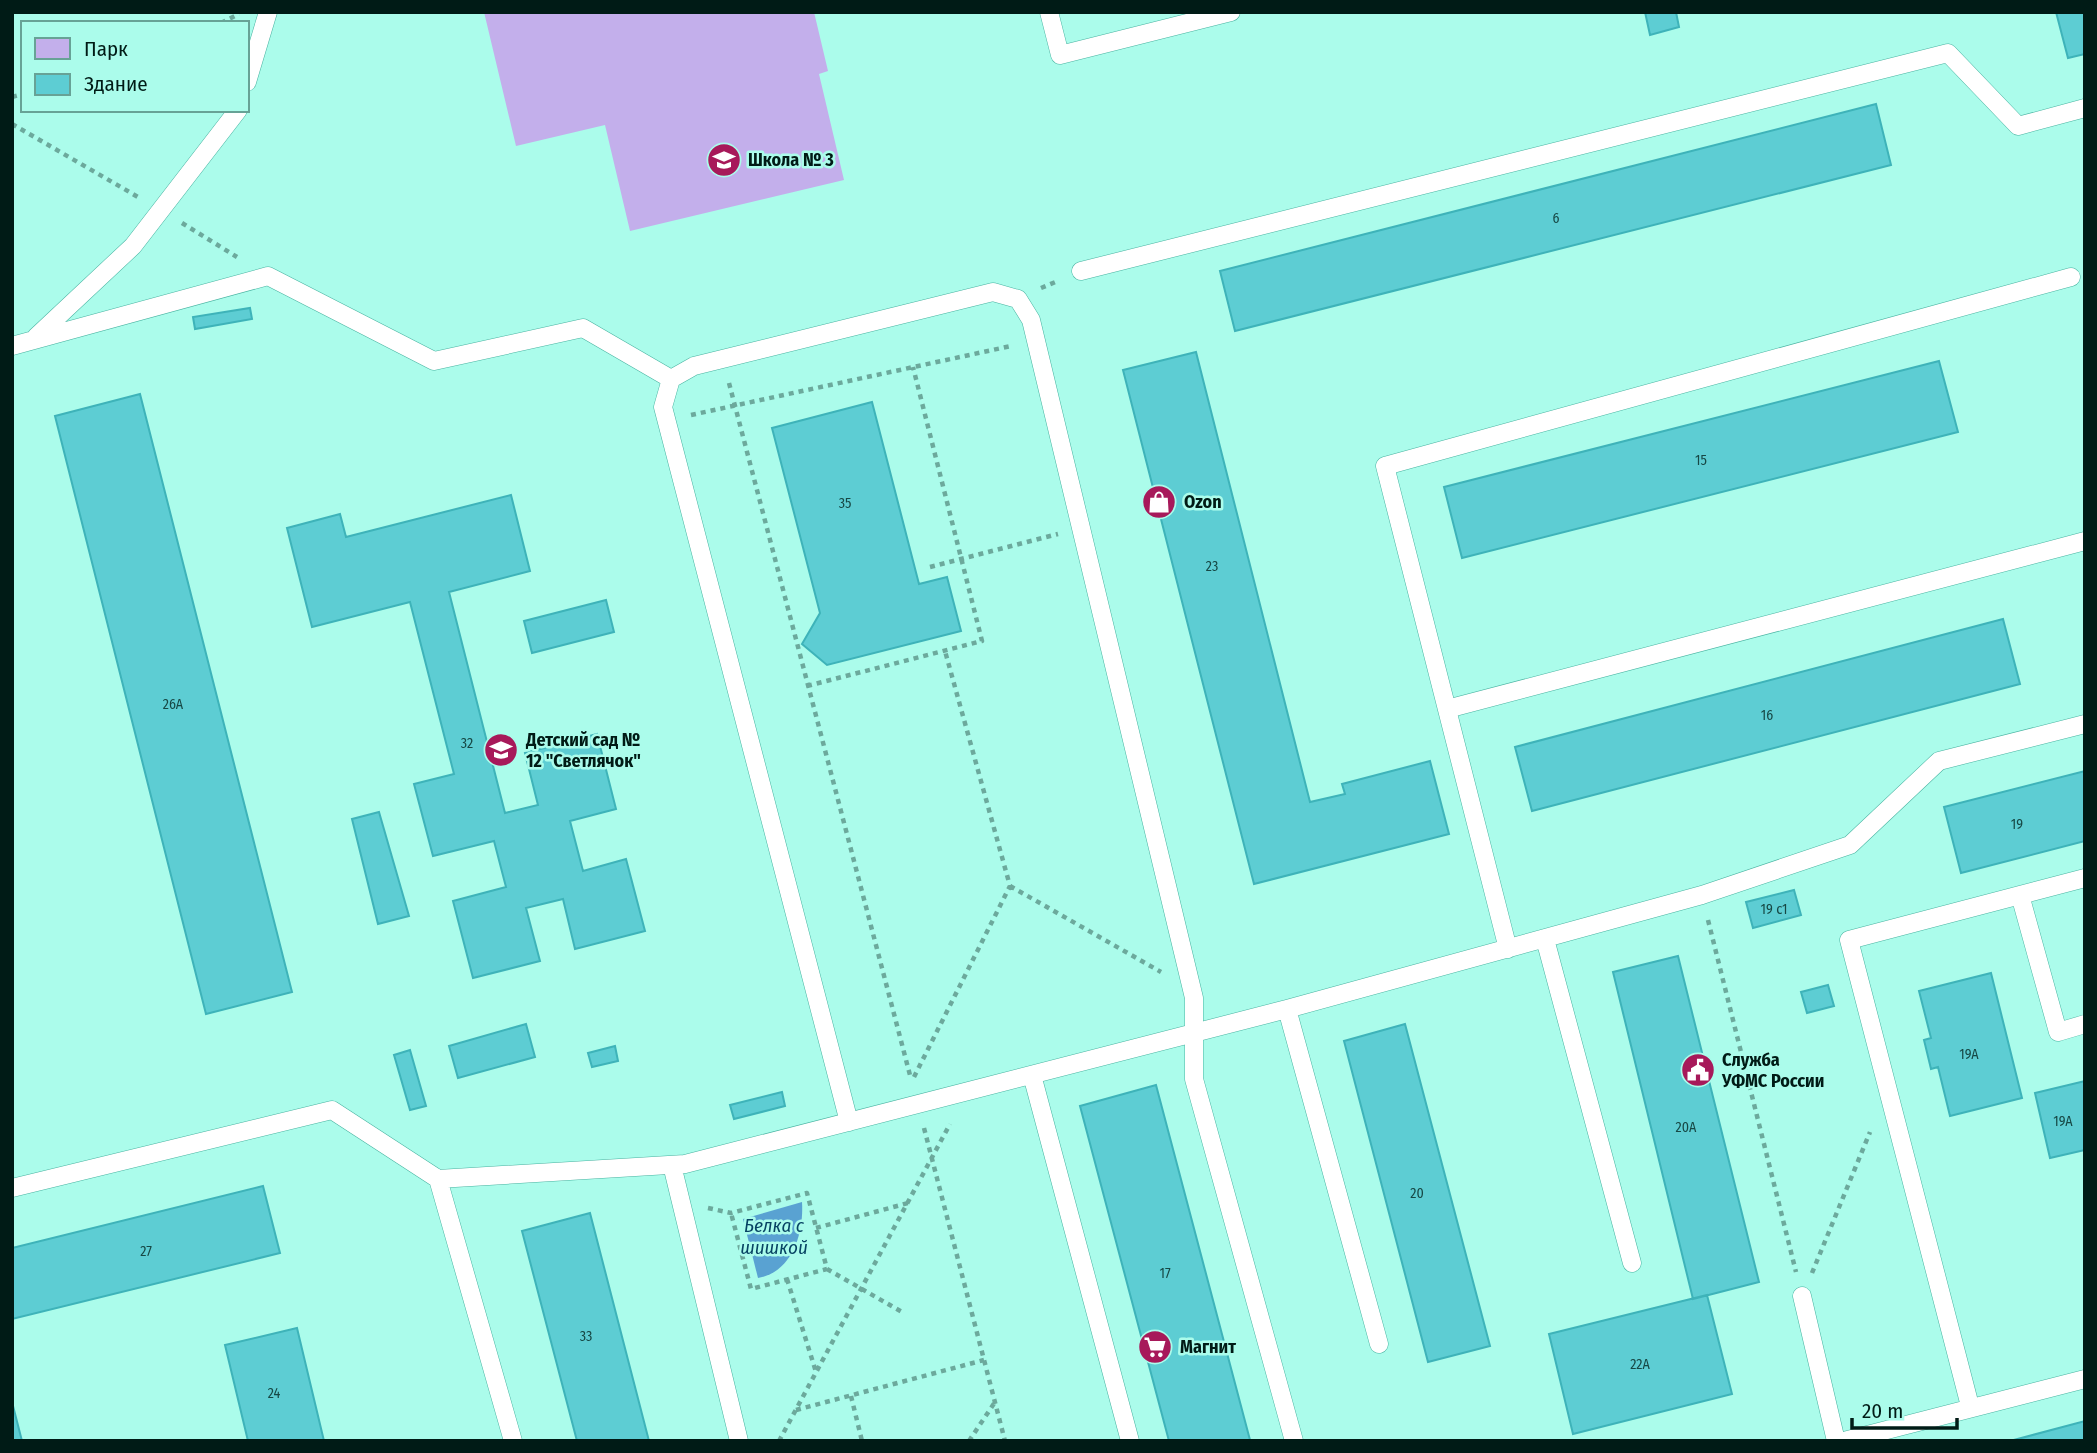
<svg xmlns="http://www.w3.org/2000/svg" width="2097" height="1453" font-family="'Fira Sans Condensed',sans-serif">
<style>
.green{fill:#c3afeb}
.water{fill:#59a2d2}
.building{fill:#5dcdd3;stroke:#3eb3b9;stroke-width:2}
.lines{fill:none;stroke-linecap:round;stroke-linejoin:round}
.lane-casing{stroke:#48b3a1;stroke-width:19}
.path{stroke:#6ca99c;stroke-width:4.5;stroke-dasharray:5 5;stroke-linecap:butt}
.lane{stroke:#fff;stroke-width:18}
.labels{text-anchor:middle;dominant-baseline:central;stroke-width:5;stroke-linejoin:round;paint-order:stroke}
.number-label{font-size:14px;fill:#174845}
.poi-label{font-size:18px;font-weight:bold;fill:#001b16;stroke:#abfceb;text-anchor:start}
.water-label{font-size:19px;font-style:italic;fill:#074363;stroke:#abfceb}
</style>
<rect width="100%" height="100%" fill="#abfceb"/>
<path class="green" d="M484 12H814L828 71 819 74 844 180 630 231 605 125 516 146Z"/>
<path class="water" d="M802 1202C804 1232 793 1272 758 1278L743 1219Z"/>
<path class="building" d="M1645 12H1676L1679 27 1650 35Z
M2056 12H2085V54L2068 58Z
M1876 104 1891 165 1235 331 1220 271Z
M250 308 252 319 195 329 193 317Z
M1196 352 1310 802 1345 794 1342 784 1430 761 1449 834 1254 884 1123 370Z
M1939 361 1958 432 1462 558 1444 487Z
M140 394 292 992 206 1014 55 416Z
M872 402 919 584 947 577 961 631 827 665 802 644 820 613 772 428Z
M511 495 530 571 449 592 505 813 538 805 525 753 597 734 616 809 570 821 583 871 626 859 645 931 575 949 563 899 526 908 540 961 473 978 453 901 506 887 494 841 433 856 414 784 454 774 410 602 312 627 287 528 340 514 346 537Z
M606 600 614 632 532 653 524 621Z
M2003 619 2020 684 1532 811 1515 747Z
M2085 771V841L1961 873 1944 807Z
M379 812 409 916 378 924 352 819Z
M1794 890 1801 915 1753 928 1746 902Z
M1678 956 1759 1282 1693 1299 1613 972Z
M1991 973 2022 1098 1950 1116 1938 1067 1931 1069 1924 1040 1931 1038 1919 991Z
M1828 985 1834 1006 1807 1013 1801 992Z
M526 1024 535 1057 458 1078 449 1046Z
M1405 1024 1490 1346 1428 1362 1344 1041Z
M615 1046 618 1061 592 1067 588 1053Z
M410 1050 426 1106 410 1110 394 1055Z
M2085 1081V1150L2050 1158 2035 1093Z
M1156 1085 1250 1440 1248 1441H1169L1080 1106Z
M782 1092 785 1106 734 1119 730 1105Z
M263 1186 280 1253 12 1319V1248Z
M590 1213 649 1441H577L522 1231Z
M1707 1295 1732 1394 1573 1434 1549 1334Z
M297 1328 324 1441H248L225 1345Z
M12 1402 22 1441H12Z
M2085 1421V1441H2010Z"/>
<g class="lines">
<g class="lane-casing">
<path id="lane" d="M1049 12 1060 55 1231 12
M247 82 268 12
M1081 271 1948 53 2018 126 2085 108
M36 337 133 246 238 110
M12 346 268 276 434 361 583 328 671 379
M1447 709 2085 541
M2020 895 2058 1032 2085 1024
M1545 939 1632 1263
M1508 949 1385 466 2071 277
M1287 1009 1379 1344
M1032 1075 1130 1441
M849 1122 663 407 671 379 694 366 993 292 1018 299 1031 320 1194 998V1079L1294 1441
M672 1165 739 1441
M438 1179 513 1441
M12 1188 332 1110 438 1179 685 1164 1287 1009 1702 895 1850 845 1939 761 2085 724
M1802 1296 1836 1441
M1970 1406 1849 940 2085 878
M1844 1441 2085 1379"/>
</g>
<path class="path" d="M221 23 239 14
M12 97 23 94
M12 124 138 197
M182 223 237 257
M1041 288 1058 281
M729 383 911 1079
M691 415 1011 346
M930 567 1058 534
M807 686 982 641 913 367
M1010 886 1161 972
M1708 920 1796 1272
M914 1077 1010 886 945 651
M924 1128 1005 1441
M708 1208 731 1213 807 1193 827 1269 751 1289 731 1213
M816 1228 908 1203
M827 1269 902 1312
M1812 1273 1870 1132
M787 1279 816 1372
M851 1396 862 1441
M796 1410 984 1360
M779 1441 950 1124
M969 1441 995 1402"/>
<use href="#lane" class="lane"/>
</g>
<defs>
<g id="school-disc" transform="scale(1.75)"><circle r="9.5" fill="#a7195a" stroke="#abfceb"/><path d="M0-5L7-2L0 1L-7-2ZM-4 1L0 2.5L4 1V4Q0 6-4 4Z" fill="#fff"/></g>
<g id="shop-disc" transform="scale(1.75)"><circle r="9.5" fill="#a7195a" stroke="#abfceb"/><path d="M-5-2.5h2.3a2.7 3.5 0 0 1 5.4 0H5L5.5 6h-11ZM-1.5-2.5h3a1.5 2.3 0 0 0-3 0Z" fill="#fff"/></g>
<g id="civic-disc" transform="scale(1.75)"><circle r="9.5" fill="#a7195a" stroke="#abfceb"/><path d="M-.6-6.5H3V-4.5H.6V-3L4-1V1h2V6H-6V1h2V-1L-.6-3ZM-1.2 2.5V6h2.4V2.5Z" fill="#fff"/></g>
<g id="supermarket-disc" transform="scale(1.75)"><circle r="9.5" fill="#a7195a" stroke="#abfceb"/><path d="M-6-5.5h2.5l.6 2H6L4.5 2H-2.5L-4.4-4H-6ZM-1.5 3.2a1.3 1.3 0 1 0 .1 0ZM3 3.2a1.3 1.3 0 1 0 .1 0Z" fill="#fff"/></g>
</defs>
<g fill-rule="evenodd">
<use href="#school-disc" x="724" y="160"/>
<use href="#shop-disc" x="1159" y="502"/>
<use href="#school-disc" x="501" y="750"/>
<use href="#civic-disc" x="1698" y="1070"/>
<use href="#supermarket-disc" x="1155" y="1347"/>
</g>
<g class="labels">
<g class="number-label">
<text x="1556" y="218">6</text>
<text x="1701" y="460">15</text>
<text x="845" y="503">35</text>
<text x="1212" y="566">23</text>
<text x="173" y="704">26А</text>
<text x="1767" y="715">16</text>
<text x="467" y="743">32</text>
<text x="2017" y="824">19</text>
<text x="1774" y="909">19 с1</text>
<text x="1969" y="1054">19А</text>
<text x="2063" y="1121">19А</text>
<text x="1686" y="1127">20А</text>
<text x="1417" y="1193">20</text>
<text x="146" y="1251">27</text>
<text x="1165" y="1273">17</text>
<text x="586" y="1336">33</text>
<text x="1640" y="1364">22А</text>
<text x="274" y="1393">24</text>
</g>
<g class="poi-label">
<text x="748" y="160">Школа № 3</text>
<text x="1184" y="502">Ozon</text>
<text x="526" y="740">Детский сад №<tspan x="526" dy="21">12 "Светлячок"</tspan></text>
<text x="1722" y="1060">Служба<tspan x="1722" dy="21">УФМС России</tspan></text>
<text x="1180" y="1347">Магнит</text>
</g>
<g class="water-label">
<text x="774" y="1225">Белка с<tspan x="774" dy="22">шишкой</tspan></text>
</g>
</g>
<rect width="2097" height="1453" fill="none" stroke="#001b16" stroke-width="28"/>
<rect x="21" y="21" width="228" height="91" fill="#abfceb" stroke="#67a296" stroke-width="2"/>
<rect x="35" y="38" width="35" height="21" fill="#c3afeb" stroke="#67a296" stroke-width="2"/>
<text x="84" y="56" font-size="21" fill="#001b16">Парк</text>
<rect x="35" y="74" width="35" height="21" fill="#5dcdd3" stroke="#67a296" stroke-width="2"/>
<text x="84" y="91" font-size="21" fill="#001b16">Здание</text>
<path d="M1852 1418v10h105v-10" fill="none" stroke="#001b16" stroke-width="3.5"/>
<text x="1862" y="1418" font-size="21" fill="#001b16" stroke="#abfceb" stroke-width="5" paint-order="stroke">20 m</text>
</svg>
